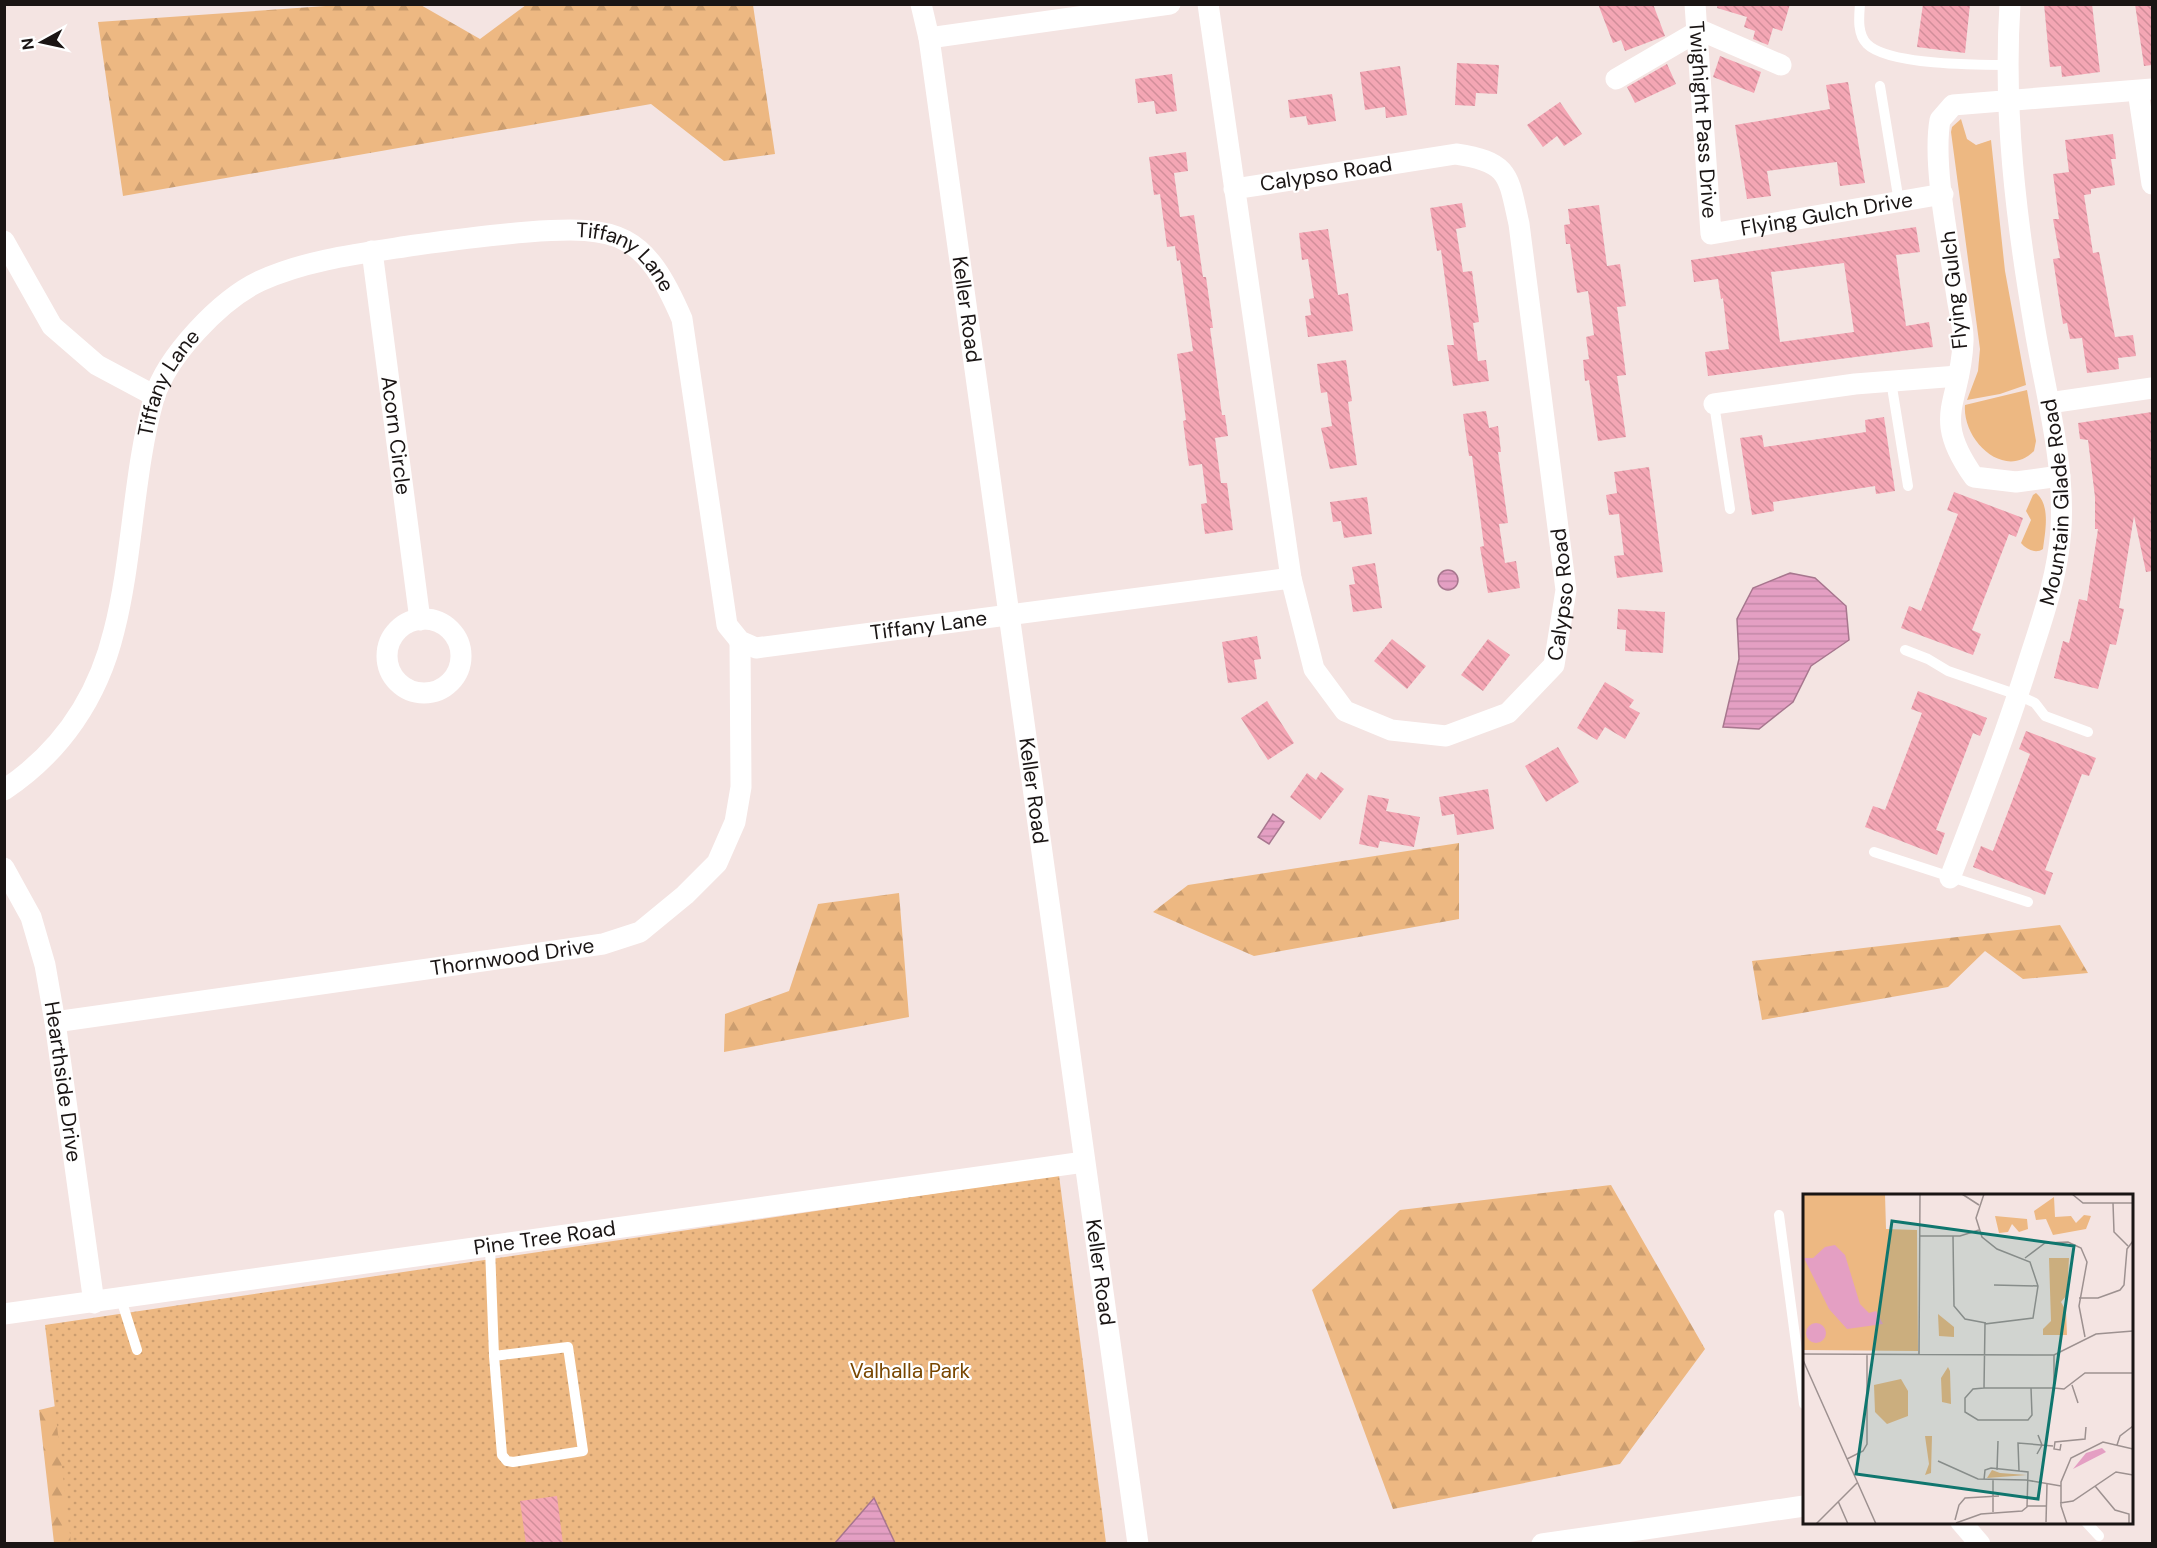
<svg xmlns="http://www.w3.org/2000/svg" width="2157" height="1548" font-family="'DM Sans',sans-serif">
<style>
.grass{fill:#edb882}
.forest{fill:url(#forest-firs)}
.park{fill:url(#park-dots)}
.water{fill:url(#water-rules);stroke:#a7768e;stroke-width:1.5}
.building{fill:url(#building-back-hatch);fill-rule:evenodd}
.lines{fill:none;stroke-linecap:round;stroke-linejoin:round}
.lane{stroke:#fff;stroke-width:10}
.street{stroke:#fff;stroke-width:21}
.labels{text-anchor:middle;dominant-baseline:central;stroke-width:4.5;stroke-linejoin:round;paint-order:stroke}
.street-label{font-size:21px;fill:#1a1514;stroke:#fff}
.park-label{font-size:21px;fill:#784600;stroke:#fff}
.inset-road{fill:none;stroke:#9d9190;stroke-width:1.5}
.view{fill:#0f766e;fill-opacity:0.15;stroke:#0f766e;stroke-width:3}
.inset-edge{fill:none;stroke:#1a1514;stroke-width:3}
</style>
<defs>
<pattern id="forest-firs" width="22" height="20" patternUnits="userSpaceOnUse" patternTransform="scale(1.5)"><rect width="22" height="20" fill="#edb882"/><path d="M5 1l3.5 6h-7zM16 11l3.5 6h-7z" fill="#cb9d6f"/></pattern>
<pattern id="park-dots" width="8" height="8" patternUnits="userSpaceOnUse" patternTransform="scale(1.5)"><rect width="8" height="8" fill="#edb882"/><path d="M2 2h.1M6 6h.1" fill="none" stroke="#cb9d6f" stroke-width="1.8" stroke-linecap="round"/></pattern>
<pattern id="water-rules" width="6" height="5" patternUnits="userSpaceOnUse" patternTransform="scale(1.5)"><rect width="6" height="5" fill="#e49fc3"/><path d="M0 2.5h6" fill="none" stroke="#c388a7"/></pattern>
<pattern id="building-back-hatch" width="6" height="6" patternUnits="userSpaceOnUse" patternTransform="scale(1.5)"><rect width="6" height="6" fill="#f4a6b4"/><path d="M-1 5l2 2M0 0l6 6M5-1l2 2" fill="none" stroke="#d18e9a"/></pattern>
</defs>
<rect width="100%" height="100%" fill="#f4e4e2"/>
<path class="grass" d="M1961 119 1967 139 1976 145 1991 140 2005 271 2026 385 2000 394 1967 400 1978 371 1980 349 1951 132 1952 127Z
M2027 390 2036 441 2034 451C2004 481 1962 440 1965 405Z
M2036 493C2051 505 2045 532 2043 549 2036 554 2027 550 2021 543L2031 520 2026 511 2033 495Z"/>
<path class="forest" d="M419 4 480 39 526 5H753L775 154 724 161 651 104 123 196 98 22 340 5Z
M1459 843V919L1254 956 1153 912 1188 885Z
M899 893 909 1017 724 1052 725 1014 789 991 818 904Z
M2060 925 2088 973 2023 979 1985 951 1948 987 1762 1020 1752 961Z
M1611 1185 1705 1349 1620 1464 1393 1509 1312 1290 1400 1210Z
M107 1394 162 1543H54L39 1410Z"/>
<path class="park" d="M1059 1175 1106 1543H71L45 1325Z"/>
<path class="water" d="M1438 580a10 10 0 1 1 20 0a10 10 0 1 1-20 0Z
M1790 573 1815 578 1846 606 1849 640 1811 666 1793 702 1759 729 1723 727 1739 659 1737 619 1753 588Z
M1273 814 1284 822 1269 844 1258 837Z
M874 1498 895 1543H835Z"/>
<path class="building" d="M1598 4H1653L1665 36 1625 51 1621 40 1613 43Z
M1718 4H1790L1782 31 1773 28 1768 45 1753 39 1755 31 1744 27 1747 17 1717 8Z
M1923 4H1970L1965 53 1917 47Z
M2044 4H2092L2100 72 2062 77 2061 66 2050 67Z
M2135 4H2152V65L2144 66Z
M1720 56 1761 72 1754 93 1713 77Z
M1457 63 1499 65 1497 94 1476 93 1475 106 1455 105Z
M1667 64 1676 84 1635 103 1627 87Z
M1400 66 1407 115 1386 118 1385 107 1365 110 1360 72Z
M1172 74 1177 111 1156 114 1154 101 1138 103 1135 79Z
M1848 82 1865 183 1840 186 1837 162 1767 171 1771 196 1747 199 1735 125 1830 109 1826 85Z
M1332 94 1336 121 1308 125 1306 116 1290 118 1288 100Z
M1560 102 1582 134 1564 146 1557 136 1543 147 1527 125Z
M2113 134 2116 159H2111L2115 185 2091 189V194L2084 195 2093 253 2099 252 2115 337 2133 335 2136 356 2118 358 2119 369 2087 373 2082 338 2070 339 2067 323 2063 324 2053 259 2060 258 2053 219H2059L2053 174 2069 172 2065 140Z
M1186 152 1188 171 1174 173 1180 217 1194 215 1203 277H1206L1213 328H1210L1222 415H1225L1228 436 1215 438 1221 483H1227L1233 530 1205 534 1201 504 1207 503 1202 464 1189 466 1183 421 1186 420 1177 354 1193 351 1180 260 1177 261 1175 246 1167 247 1160 194 1154 195 1149 157Z
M1462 203 1466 227 1456 229 1463 272 1472 271 1479 322 1473 323 1478 361 1486 360 1489 381 1453 386 1447 345H1454L1441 250 1437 251 1430 208Z
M1599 205 1607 266 1620 264 1626 306 1617 307 1626 375 1617 376 1626 437 1598 441 1589 380 1585 381 1583 360 1589 359 1586 337 1594 335 1588 291 1577 293 1570 244H1566L1564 225 1570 224 1568 209Z
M1916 227 1920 252 1896 255 1906 326 1929 322 1933 347 1708 376 1705 352 1729 349 1723 298 1721 299 1718 279 1694 282 1691 260ZM1844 263 1854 332 1780 342 1771 272Z
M1328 229 1338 295 1348 293 1353 331 1308 337 1305 316 1311 315 1309 299 1314 298 1308 259 1302 260 1299 233Z
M1346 360 1352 401 1348 402 1357 465 1330 469 1321 428 1332 426 1327 392 1321 393 1317 364Z
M1486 411 1489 428 1498 426 1501 452H1498L1508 523 1499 524 1505 563 1516 561 1520 588 1488 593 1480 547 1484 546 1472 456H1469L1463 414Z
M2152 412V571L2146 572 2134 516 2119 608 2124 609 2116 645 2110 644 2098 689 2054 678 2063 641 2069 643 2079 599 2087 601 2098 529H2095V497L2088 440 2080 439 2078 423Z
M1884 417 1895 491 1876 494 1875 486 1773 502 1774 511 1752 515 1740 438 1762 435 1764 447 1866 432 1865 420Z
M1649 467 1663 572 1617 578 1614 556 1624 555 1619 514 1609 515 1606 495 1617 493 1614 472Z
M1954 492 2023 518 2016 537 2009 534 1972 630 1981 634 1973 655 1901 628 1909 606 1921 611 1958 514 1947 510Z
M1367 497 1372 534 1344 538 1341 521 1333 522 1330 502Z
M1375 563 1382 608 1353 612 1349 585 1355 584 1352 567Z
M1618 609 1665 612 1663 653 1625 651 1626 630 1617 629Z
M1257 636 1261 659 1254 660 1257 679 1228 683 1222 642Z
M1392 639 1426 666 1407 689 1374 661Z
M1488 639 1510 655 1483 691 1461 675Z
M1605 682 1634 700 1629 707 1640 713 1625 739 1605 727 1597 740 1577 728Z
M1918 691 1987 718 1980 736 1973 733 1936 830 1945 833 1937 855 1865 827 1873 806 1885 810 1922 713 1911 709Z
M1267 701 1294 743 1268 760 1241 718Z
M2026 731 2096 758 2089 776 2082 774 2045 870 2053 873 2045 895 1973 867 1981 846 1993 851 2030 754 2019 749Z
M1558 747 1579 782 1546 802 1525 766Z
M1321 772 1344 789 1320 820 1290 797 1307 773 1316 780Z
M1488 789 1494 829 1457 835 1454 814 1442 816 1439 797Z
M1368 795 1389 799 1386 811 1420 817 1414 847 1380 841 1378 848 1359 844Z
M557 1496 563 1544H526L520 1501Z"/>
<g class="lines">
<path class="lane" d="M1860 4C1859 17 1857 34 1867 44 1888 65 1977 65 2007 65
M1880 86 1899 202
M1891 381 1908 486
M1714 404 1730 509
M1905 650 1928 659 1948 671 2018 695 2035 703 2045 716 2088 732
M1874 852 2028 902
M1779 1215 1804 1404
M490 1247 494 1356 502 1455 507 1461 513 1462 583 1451 568 1347 494 1356
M121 1299 137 1350
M2086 1522 2099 1536"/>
<g class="street">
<path id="s1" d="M921 4 929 38 1138 1544"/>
<path id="s2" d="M1208 4 1291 578 1314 669 1345 711 1391 730 1446 736 1508 713 1554 665 1566 590 1519 224C1508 175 1510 162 1456 154L1234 189"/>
<path id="s3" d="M1695 4 1711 234 1943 194"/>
<path d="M929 38 1170 4"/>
<path d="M1616 79 1700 30 1781 65"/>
<path d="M2138 91 2152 184"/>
<path d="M4 241 52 326 97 365 155 396"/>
<path id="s4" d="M372 251 420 620"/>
<path d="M2049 403 2152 388"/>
<path d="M1714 404 1855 384 1958 376"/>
<path d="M2060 476 2016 482 1974 477C1930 415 1961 404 1963 342 1964 328 1959 311 1957 297 1950 249 1932 166 1940 120L1953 105 2152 89"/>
<circle cx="424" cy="656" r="37"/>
<path id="s5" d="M4 790C61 752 98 697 114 631 133 557 133 472 154 398 167 356 220 300 260 281 308 259 364 253 416 245 453 240 491 235 528 232 619 225 645 233 682 319L727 625 740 641 756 648 1291 578"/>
<path id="s6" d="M4 868 31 917 45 965 55 1022 94 1303"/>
<path id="s7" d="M1950 878C1978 805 2007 731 2030 657 2044 614 2058 574 2061 529 2065 460 2045 392 2034 324 2016 219 2003 111 2010 4"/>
<path id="s8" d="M55 1022 603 944 640 932 685 895 717 863 735 822 741 787 740 641"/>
<path id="s9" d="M4 1314 1084 1162"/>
<path d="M1961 1522 1980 1544"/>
<path d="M1542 1544 1804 1506"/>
</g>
</g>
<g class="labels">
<g class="street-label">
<text stroke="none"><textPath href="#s3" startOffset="116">Twighight Pass Drive</textPath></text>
<text transform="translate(1326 174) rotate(-9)">Calypso Road</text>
<text stroke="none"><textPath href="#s3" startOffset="348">Flying Gulch Drive</textPath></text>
<text stroke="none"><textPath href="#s5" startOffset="976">Tiffany Lane</textPath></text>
<text transform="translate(1954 290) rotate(-96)">Flying Gulch</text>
<text stroke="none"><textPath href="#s1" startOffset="309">Keller Road</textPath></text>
<text stroke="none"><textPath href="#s5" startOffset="454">Tiffany Lane</textPath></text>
<text stroke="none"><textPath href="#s4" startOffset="186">Acorn Circle</textPath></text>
<text stroke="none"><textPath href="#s7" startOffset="394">Mountain Glade Road</textPath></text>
<text stroke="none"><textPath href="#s2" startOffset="1035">Calypso Road</textPath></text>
<text stroke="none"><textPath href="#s5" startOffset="1588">Tiffany Lane</textPath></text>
<text stroke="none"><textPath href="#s1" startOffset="795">Keller Road</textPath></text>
<text stroke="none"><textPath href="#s8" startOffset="462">Thornwood Drive</textPath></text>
<text stroke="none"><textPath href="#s6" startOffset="224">Hearthside Drive</textPath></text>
<text stroke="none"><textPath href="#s9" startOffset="546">Pine Tree Road</textPath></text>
<text stroke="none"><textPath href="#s1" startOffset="1281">Keller Road</textPath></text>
</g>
<g class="park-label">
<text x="910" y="1371">Valhalla Park</text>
</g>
</g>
<g transform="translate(1803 1194)">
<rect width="330" height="330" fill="#f4e4e2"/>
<path d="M189 276 197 279 224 281 184 284Z" fill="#edb882"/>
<path d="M251 3 252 23 268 22 273 29 281 21 288 22 283 35 250 41 243 25 233 26 231 17ZM192 22 224 25 225 35 216 38 209 30 205 38 196 39ZM246 64H266L264 101 258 108 263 117 264 141H240V135L248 127ZM135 120 151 133V143L136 142ZM145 173 147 177 148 210 139 208 138 184ZM98 185 105 197V222L84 230 72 218 71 191ZM122 242H129L128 279 122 281 126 270Z" fill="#edb882"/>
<path d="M0 0H82L83 35 114 36 115 157 0 156Z" fill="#edb882"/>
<path d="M32 51 42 61 57 110 66 119 73 117 80 130 44 135 26 115 1 64H10L22 53ZM3 139a10 10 0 1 1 20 0a10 10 0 1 1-20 0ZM299 254 303 258 270 275 283 259Z" fill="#e49fc3"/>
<path class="inset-road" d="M159 0 176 11M269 0 280 9H330M310 9 311 38 325 52M116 42H157L176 36M150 42 151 112 162 125 183 129M222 64 242 49 265 48 278 54 284 68 276 112 282 143M191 91 235 92M276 104H295L317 96 321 91 324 55 330 47M0 160 251 161 293 140 330 137M116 160 117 0M0 166 73 330M269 191 275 209M181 194 182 130 230 124 235 92 227 68 194 55 179 43 173 24 181 0M228 194 229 221 225 226H175L162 218V204L170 195 181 194H251L261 195 282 179H330M251 194V161M258 250 257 256 251 255 252 248 282 245 283 233M314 251 317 242 330 232M234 260 239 251 235 241M44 265 60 257 64 250V160M135 267 175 285 223 286 258 292M194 276 195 247M216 277 215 249 250 252M190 286V318M292 292 312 316 326 320V330M35 307 45 330M257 309 270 307 313 278 330 281M224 312H243M152 326 156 311 162 304 196 302M243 328 244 290M153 329 178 320 219 317 224 313 225 278 188 274 182 276 181 286M13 330 54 289M264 330 258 312V288L268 264 300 248 330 255"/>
<path class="view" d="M89 27 271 52 235 305 53 280Z"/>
<rect width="330" height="330" class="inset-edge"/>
</g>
<rect width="2157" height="1548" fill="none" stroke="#1a1514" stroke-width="12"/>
<g transform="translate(42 42) rotate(262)" stroke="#ffffff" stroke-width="4.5" paint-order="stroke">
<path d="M0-4.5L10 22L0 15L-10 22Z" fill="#1a1514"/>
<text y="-9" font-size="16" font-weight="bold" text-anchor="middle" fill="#1a1514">N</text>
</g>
</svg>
